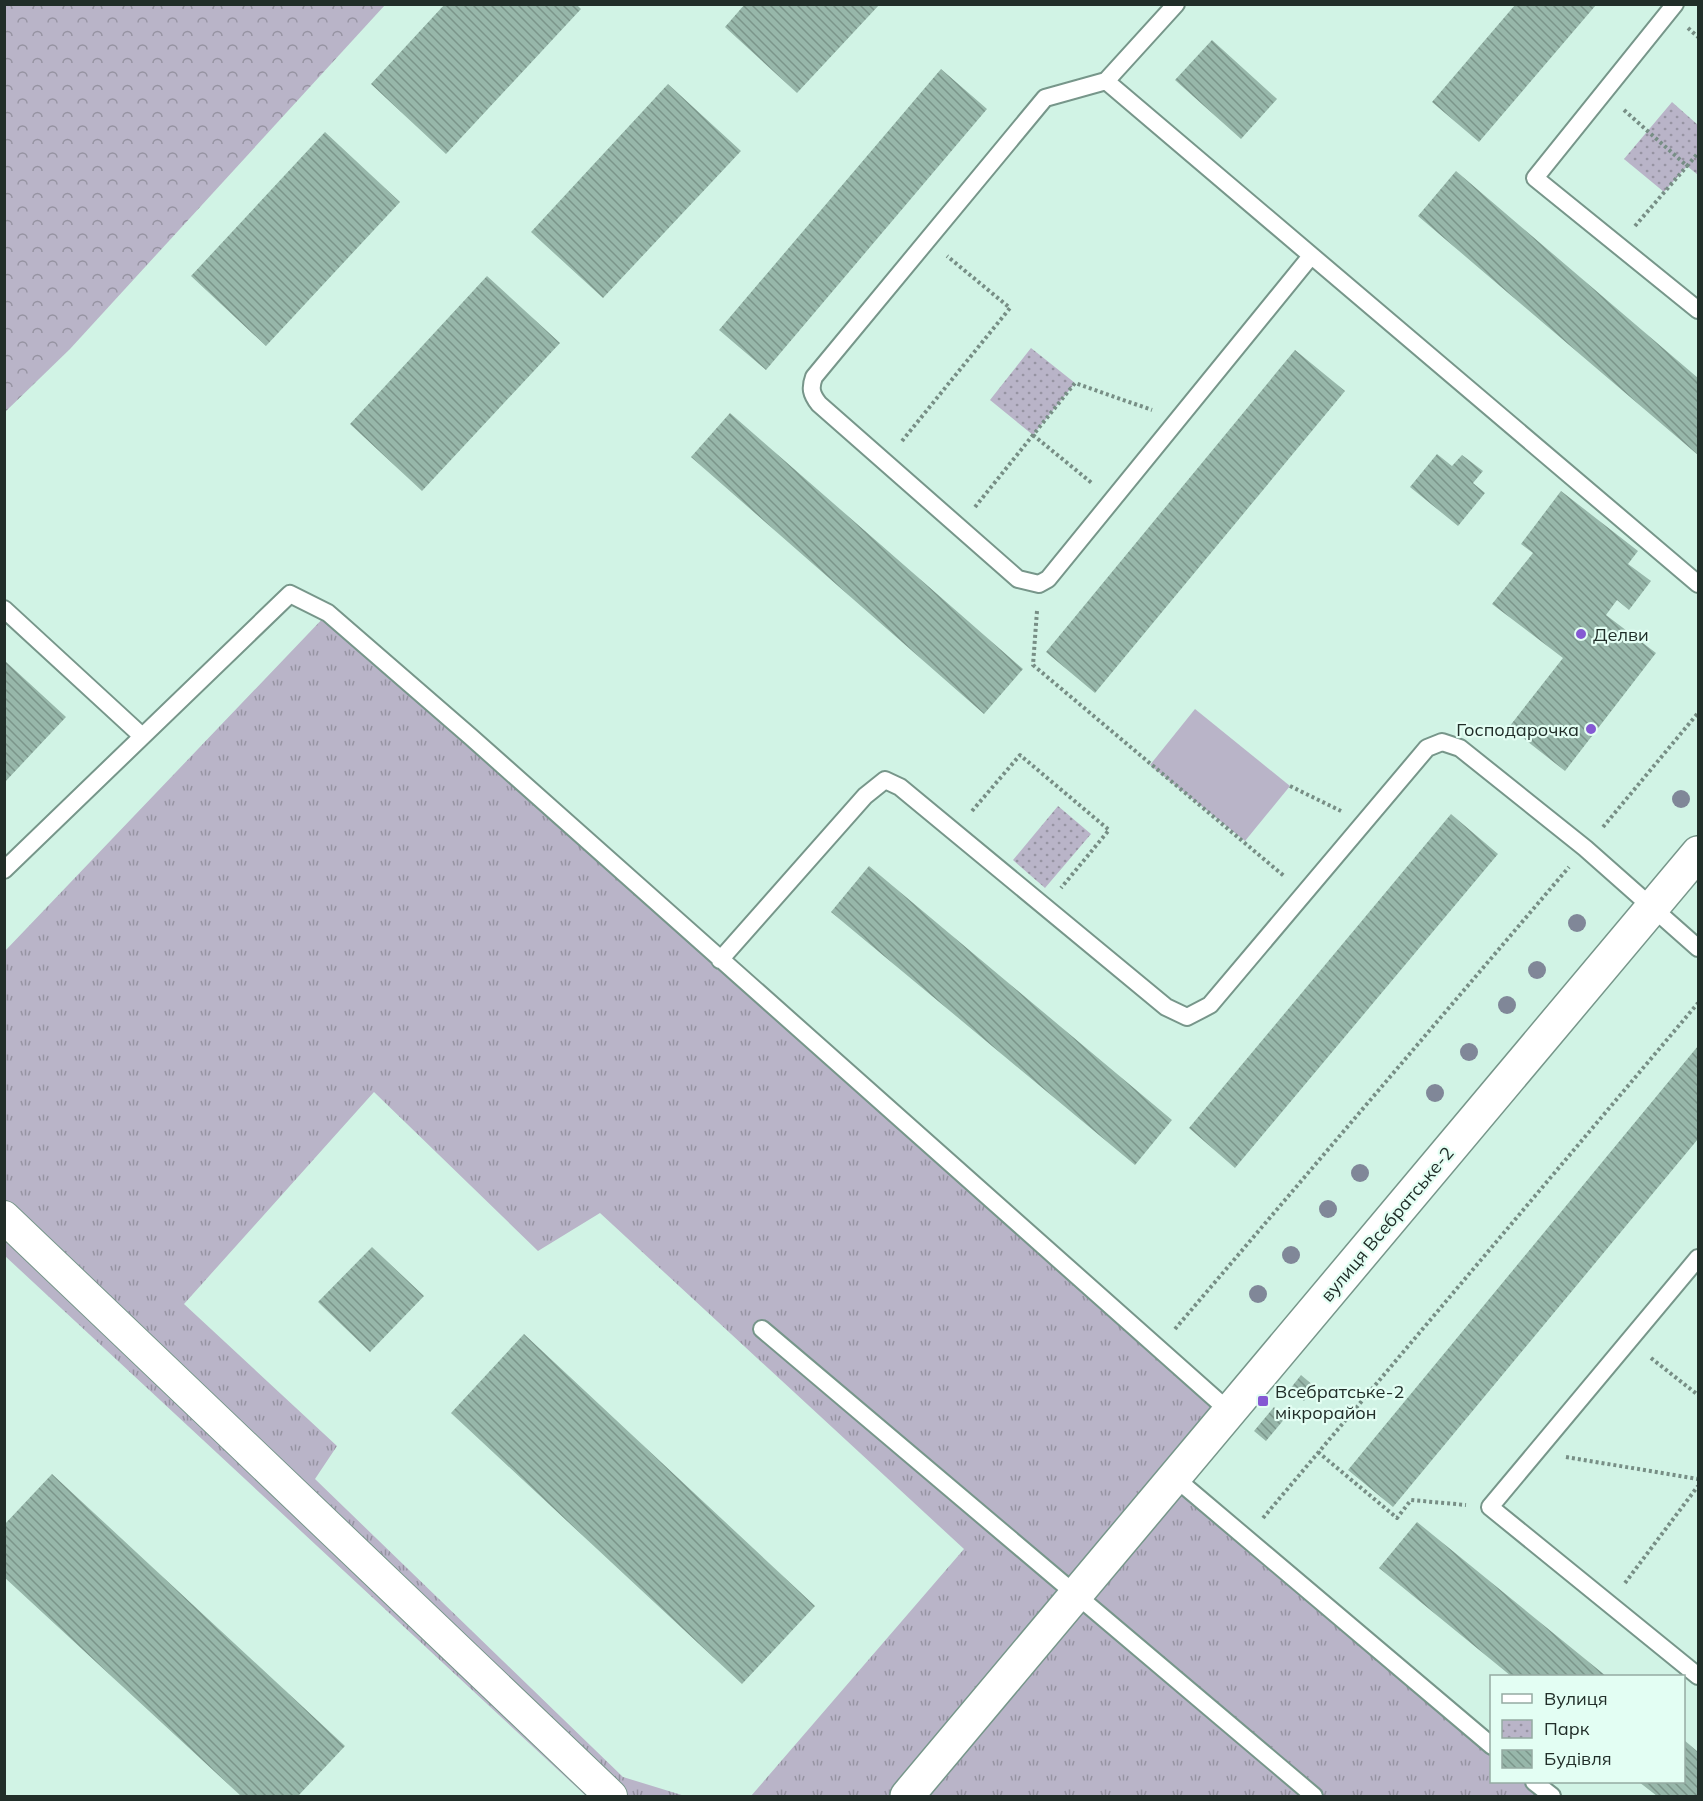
<svg xmlns="http://www.w3.org/2000/svg" width="1703" height="1801" font-family="Mulish,sans-serif">
<style>
.grass{fill:url(#grass-tufts)}
.forest{fill:url(#forest-crowns)}
.park{fill:url(#park-dots)}
.pitch{fill:#b9b4c8}
.building{fill:url(#building-back-hatch)}
.lines{fill:none;stroke-linecap:round;stroke-linejoin:round}
.lane-casing{stroke:#77968a;stroke-width:20}
.street-casing{stroke:#77968a;stroke-width:34}
.secondary-casing{stroke:#77968a;stroke-width:36}
.path{stroke:#778e85;stroke-width:4;stroke-dasharray:3 3;stroke-linecap:butt}
.lane{stroke:#fff;stroke-width:16}
.street{stroke:#fff;stroke-width:32}
.secondary{stroke:#fff;stroke-width:33}
.tree{fill:#808798}
.poi-dot{fill:#8559d3;stroke:#e3fef3;stroke-width:2}
.labels{text-anchor:middle;dominant-baseline:central;stroke-width:4.5;stroke-linejoin:round;paint-order:stroke}
.poi-label{font-size:18px;fill:#212e29;stroke:#e3fef3;text-anchor:start}
.street-label{font-size:18px;fill:#212e29;stroke:#e3fef3}
</style>
<defs>
<pattern id="grass-tufts" width="24" height="20" patternUnits="userSpaceOnUse" patternTransform="scale(1.5)"><rect width="24" height="20" fill="#b9b4c8"/><path d="M3 7l-1-3M5 7V3M7 7l1-3M15 17l-1-3M17 17v-4M19 17l1-3" fill="none" stroke="#9693a2"/></pattern>
<pattern id="forest-crowns" width="20" height="18" patternUnits="userSpaceOnUse" patternTransform="scale(1.5)"><rect width="20" height="18" fill="#b9b4c8"/><path d="M2 6a3 3 0 1 1 6 0M12 15a3 3 0 1 1 6 0" fill="none" stroke="#9693a2"/></pattern>
<pattern id="park-dots" width="8" height="8" patternUnits="userSpaceOnUse" patternTransform="scale(1.5)"><rect width="8" height="8" fill="#b9b4c8"/><path d="M2 2h.1M6 6h.1" fill="none" stroke="#9693a2" stroke-width="1.8" stroke-linecap="round"/></pattern>
<pattern id="building-back-hatch" width="6" height="6" patternUnits="userSpaceOnUse" patternTransform="scale(1.5)"><rect width="6" height="6" fill="#97b7aa"/><path d="M-1 5l2 2M0 0l6 6M5-1l2 2" fill="none" stroke="#7b958a"/></pattern>
</defs>
<rect width="100%" height="100%" fill="#d1f3e5"/>
<path class="grass" d="M328 613 1229 1411 1174 1477 1491 1746 1492 1782H1534L1552 1796H751L964 1549 600 1213 538 1251 374 1092 184 1304 337 1446 315 1479 623 1777 685 1796H586L5 1256 4 952Z"/>
<path class="forest" d="M5 4 385 5 70 349 5 412Z"/>
<path class="park" d="M1672 102 1698 125V175L1687 166 1664 192 1624 159Z
M1031 348 1075 383 1033 435 990 400Z
M1058 806 1091 834 1045 888 1013 860Z"/>
<path class="pitch" d="M1195 709 1290 786 1245 841 1150 765Z"/>
<path class="building" d="M445 4H576L581 9 446 154 371 84Z
M745 4H880L797 93 725 27Z
M1515 5H1596L1479 142 1432 102Z
M1212 40 1277 99 1241 139 1175 80Z
M941 69 987 109 766 370 719 330Z
M668 84 741 151 603 298 531 232Z
M325 132 400 202 266 346 191 276Z
M1456 171 1698 378V455L1418 216Z
M487 276 560 343 422 491 350 424Z
M1295 350 1345 391 1095 693 1046 652Z
M730 413 1023 669 984 714 691 457Z
M1437 454 1452 466 1462 455 1483 471 1473 483 1485 493 1458 526 1410 487Z
M1561 491 1638 551 1628 564 1651 581 1629 610 1617 600 1606 615 1656 653 1565 771 1509 727 1563 658 1492 604 1533 553 1521 544Z
M4 660 66 717 4 783Z
M1451 814 1498 854 1235 1168 1189 1128Z
M869 866 1172 1120 1135 1165 831 912Z
M1698 1046V1139L1393 1507 1348 1470Z
M372 1247 424 1296 370 1352 318 1302Z
M524 1334 815 1606 742 1684 451 1413Z
M1301 1375 1315 1387 1304 1401 1290 1389Z
M1274 1407 1286 1417 1266 1441 1254 1431Z
M52 1474 345 1746 298 1796H241L4 1577V1525Z
M1417 1522 1449 1548 1606 1676H1511L1379 1568Z
M1684 1740 1698 1752V1796H1657L1639 1782H1684Z"/>
<g class="lines">
<g class="lane-casing">
<path id="lane" d="M1176 4 1106 81 1698 584
M1675 4 1535 178 1698 310
M1106 81 1045 98 814 377C810 388 811 394 819 404L1018 579 1039 584 1048 579 1311 256
M4 609 142 736
M4 870 290 594 328 613 471 737 1229 1411
M720 960 865 796 885 780 900 787 1166 1007 1187 1017 1210 1005 1427 748 1442 742 1460 748 1585 848 1698 948
M1698 1258 1490 1507 1698 1676
M762 1329 1314 1796
M1174 1477 1492 1746
M1534 1782 1552 1796"/>
</g>
<g class="street-casing">
<path id="street" d="M4 1217 611 1796"/>
</g>
<g class="secondary-casing">
<path id="secondary" d="M907 1796 1698 853"/>
</g>
<path class="path" d="M1688 28 1698 37
M1624 110 1687 166 1698 153
M1635 226 1687 166
M1033 435 1093 484
M902 441 1010 308 947 256
M975 507 1075 383 1152 410
M1037 611 1033 665 1284 876
M1290 786 1341 811
M972 811 1020 755 1109 830 1061 888
M1603 827 1698 713
M1175 1329 1569 867
M1651 1358 1698 1395
M1318 1452 1397 1518 1411 1500 1466 1505
M1566 1457 1698 1479
M1263 1518 1698 1003
M1625 1583 1698 1486"/>
<use href="#lane" class="lane"/>
<use href="#street" class="street"/>
<use href="#secondary" class="secondary"/>
</g>
<g class="tree">
<circle cx="1681" cy="799" r="9"/>
<circle cx="1577" cy="923" r="9"/>
<circle cx="1537" cy="970" r="9"/>
<circle cx="1507" cy="1005" r="9"/>
<circle cx="1469" cy="1052" r="9"/>
<circle cx="1435" cy="1093" r="9"/>
<circle cx="1360" cy="1173" r="9"/>
<circle cx="1328" cy="1209" r="9"/>
<circle cx="1291" cy="1255" r="9"/>
<circle cx="1258" cy="1294" r="9"/>
</g>
<g class="poi-dot">
<circle cx="1581" cy="634" r="6"/>
<circle cx="1591" cy="729" r="6"/>
<rect x="1257" y="1395" width="12" height="12" rx="3"/>
</g>
<g class="labels">
<g class="poi-label">
<text x="1593" y="634">Делви</text>
<text x="1579" y="729" text-anchor="end">Господарочка</text>
<text x="1275" y="1391">Всебратське-2<tspan x="1275" dy="21">мікрорайон</tspan></text>
</g>
<g class="street-label">
<text transform="translate(1387 1224) rotate(-50)">вулиця Всебратське-2</text>
</g>
</g>
<rect width="1703" height="1801" fill="none" stroke="#212e29" stroke-width="12"/>
<rect x="1490" y="1675" width="195" height="108" fill="#e3fef3" stroke="#95aba2" stroke-width="1.5"/>
<rect x="1502" y="1694" width="30" height="9" fill="#ffffff" stroke="#95aba2" stroke-width="1.5"/>
<text x="1544" y="1705" font-size="18" fill="#212e29">Вулиця</text>
<rect x="1502" y="1720" width="30" height="18" fill="url(#park-dots)" stroke="#95aba2" stroke-width="1.5"/>
<text x="1544" y="1735" font-size="18" fill="#212e29">Парк</text>
<rect x="1502" y="1750" width="30" height="18" fill="url(#building-back-hatch)" stroke="#95aba2" stroke-width="1.5"/>
<text x="1544" y="1765" font-size="18" fill="#212e29">Будівля</text>
</svg>
